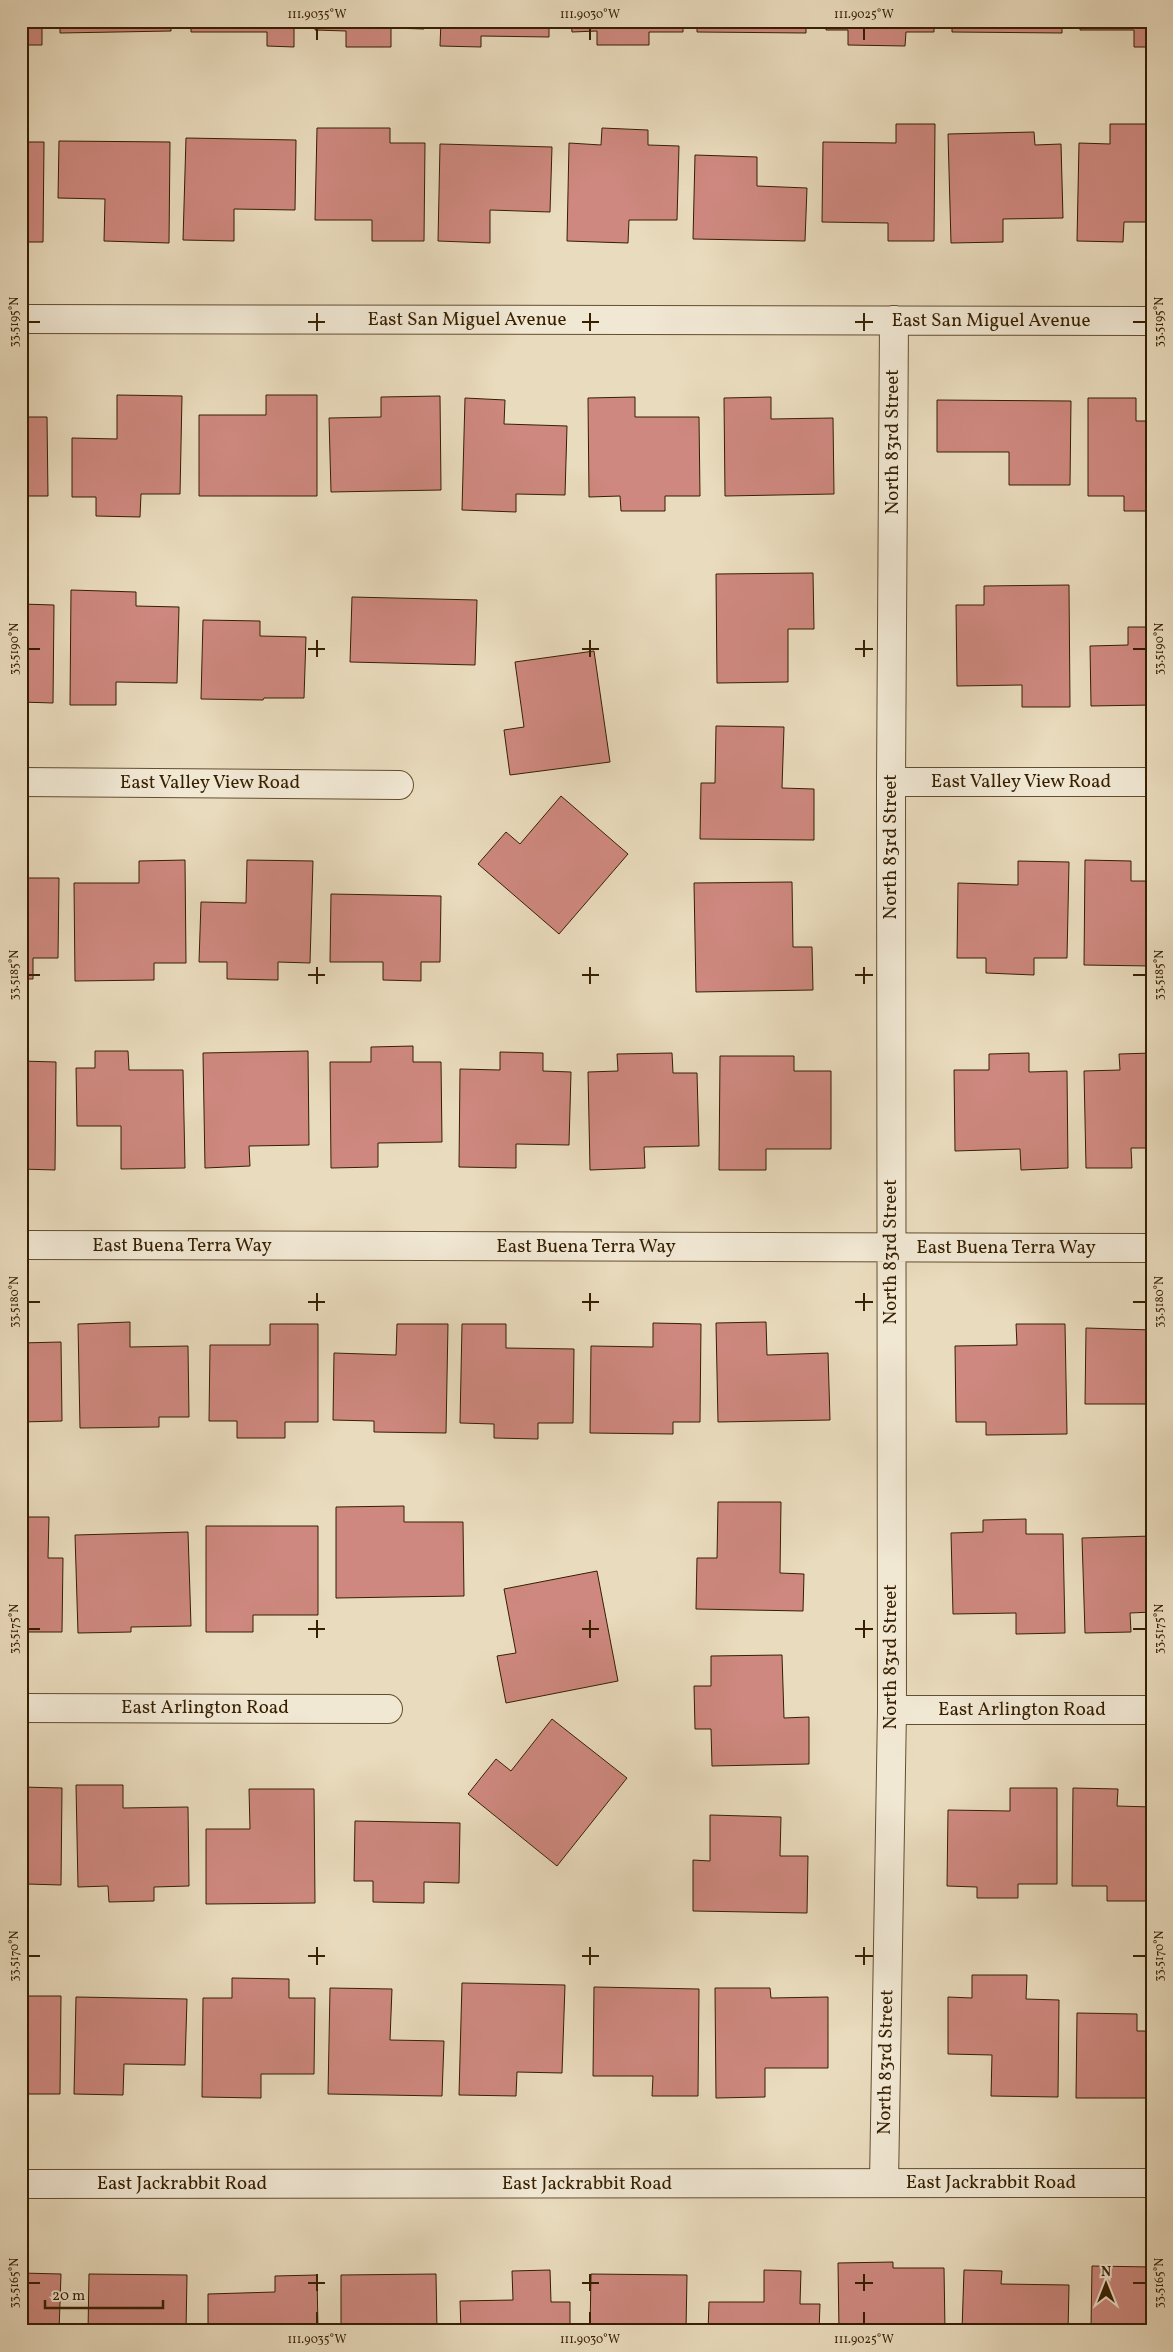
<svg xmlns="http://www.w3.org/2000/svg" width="1173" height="2352" font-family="Vollkorn,serif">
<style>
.building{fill:#ce887f;stroke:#361f00}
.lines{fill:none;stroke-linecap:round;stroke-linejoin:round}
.minor-casing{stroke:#634e2f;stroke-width:30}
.minor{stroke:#f1e8d4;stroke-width:28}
.ticks{fill:none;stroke:#361f00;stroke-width:2}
.labels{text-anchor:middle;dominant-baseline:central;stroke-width:4.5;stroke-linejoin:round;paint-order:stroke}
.street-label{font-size:19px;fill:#361f00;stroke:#f1e8d4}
.neatline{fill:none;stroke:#361f00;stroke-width:2}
.ticks-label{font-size:12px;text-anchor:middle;fill:#361f00}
</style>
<rect width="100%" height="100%" fill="#e9dbbd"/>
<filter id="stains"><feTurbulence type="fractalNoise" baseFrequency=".004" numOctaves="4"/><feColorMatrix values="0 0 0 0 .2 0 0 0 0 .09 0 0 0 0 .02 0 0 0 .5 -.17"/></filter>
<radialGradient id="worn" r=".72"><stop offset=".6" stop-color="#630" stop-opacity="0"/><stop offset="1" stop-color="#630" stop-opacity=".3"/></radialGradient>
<path class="building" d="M21 21H42V45H21Z
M60 21H171V31L60 33Z
M191 21H294V47L267 46V32H191Z
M316 21H424V29L391 28V47H346V31L315 30Z
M441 21H549V37L481 36V47L440 46Z
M571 21H683V32H649V45H597V31L572 32Z
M697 21H806V33L697 32Z
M826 21H934V32H906L905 46 848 45V30H826Z
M952 21H1062V33L952 32Z
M1080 21H1152V47H1134V30H1080Z
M896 124H935L934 241H888V223L822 222 823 142 896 143Z
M1110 124H1152V222H1124L1123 242 1077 241 1079 143 1110 144Z
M317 128H390V143H425L424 241H372V220H315Z
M602 128 648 130V145L679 146 677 220H629L628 243 567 241 569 143 601 145Z
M1034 132 1035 145 1061 144 1063 218 1003 219V242L951 243 948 134Z
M186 138 296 140 295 210 234 209V241L183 240Z
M59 141 170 142 169 243 104 241 105 199 58 198Z
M21 142H44L43 242H21Z
M440 144 552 147 550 212 490 210V243L438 241Z
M695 155 757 157V186L807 188 805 241 693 239Z
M117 395 182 396 180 494H141L140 517 96 516V497H72V438L117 439Z
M266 395H317V496H199V415H266Z
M440 396 441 490 331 492 329 418 381 417V397Z
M635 397V417H699L700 496H665V511H621L620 496 589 497 588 398Z
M771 397V419L833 418 834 494 725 496 724 398Z
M465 398 505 400 504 424 567 426 565 495 516 494V512L462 510Z
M1088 398H1136V421H1152V511H1124V496H1088Z
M937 400 1071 401 1070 485H1009V452H937Z
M21 417H47L48 496H21Z
M813 573 814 629H788V682L717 683 716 574Z
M1069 585 1070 707H1022V685L957 686 956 605H984V586Z
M71 590 136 592V606L179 607 177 683 116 682V705H70Z
M352 597 477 600 475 665 350 662Z
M21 604 54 605 53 703 21 702Z
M203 620 260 621V636L306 637 304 698H264L263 700 201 699Z
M1128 627H1152V705L1091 706 1090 646 1128 645Z
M594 651 610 762 510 775 504 730 524 727 515 662Z
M716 726 784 727 782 788 814 789V840L700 839 701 783H715Z
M561 796 628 854 559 934 478 864 506 832 520 844Z
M185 860 186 963H154V980L75 981 74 883H139V861Z
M247 860 313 861 310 963 278 962V980L227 979V962H199L201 902 246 903Z
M1085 860 1131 861V881H1152V966L1084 965Z
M1018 861 1069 862 1067 958H1034V975L986 973V958H957L958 883 1018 885Z
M21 878H59L58 958H33V979H21Z
M792 882 793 947H812L813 990 696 992 694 883Z
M331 894 441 896 440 962H421V981L383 980V962H330Z
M413 1046V1062H441L442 1142 378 1143V1167L331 1168 330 1062H371V1047Z
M95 1051H128L129 1070H183L185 1168 121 1169V1126H77L76 1068H95Z
M308 1051 309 1145 249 1146 250 1166 205 1168 203 1053Z
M500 1052 543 1053V1071L571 1072 569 1145 516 1144V1168L459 1167 460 1069 500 1070Z
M672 1053 673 1073H697L699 1146 644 1147 645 1168 590 1170 588 1072 618 1071 617 1054Z
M1029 1053V1072L1067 1071 1068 1168 1021 1170 1020 1149 955 1151 954 1070H989V1054Z
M1152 1053V1148H1131L1132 1168H1086L1084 1071 1120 1070 1119 1054Z
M720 1056H794V1071H831V1149H766V1170H719Z
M21 1061 56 1062 55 1170 21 1169Z
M130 1322V1347L188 1346 189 1417H159V1427L80 1428 78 1324Z
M766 1322 767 1355 828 1353 830 1420 718 1422 716 1323Z
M653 1323 701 1324 700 1422H673V1434L590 1433 591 1346 653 1347Z
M270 1324H318V1422H285V1438H237V1421H209L210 1345H270Z
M397 1324H448L446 1433 374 1432V1421L333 1420 334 1353 396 1355Z
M462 1324H506V1348L574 1349 573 1423H538V1439L494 1438V1424L460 1423Z
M1016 1324H1065L1067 1434 986 1435V1422H956L955 1346 1017 1345Z
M1086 1328 1152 1330V1404H1085Z
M61 1342 62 1421 21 1422V1343Z
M718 1502H781L780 1573 804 1574 803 1611 696 1609 697 1558H717Z
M404 1506V1522H463L464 1596 336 1598V1507Z
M21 1517H49L48 1558H63L62 1632H21Z
M1026 1519V1534H1063L1065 1633 1016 1634V1613L953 1614 951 1533 983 1532V1520Z
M206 1526H318V1615H253V1632H206Z
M188 1532 191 1626 131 1627V1632L78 1633 75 1535Z
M1152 1536V1612L1130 1613 1131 1632 1085 1633 1082 1538Z
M597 1571 618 1681 506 1703 497 1656 516 1653 504 1589Z
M782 1655 784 1718 809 1717V1764L712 1766 711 1729H695L694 1686H711V1656Z
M552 1719 627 1778 557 1866 468 1794 496 1759 511 1771Z
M76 1785H123V1808L188 1807 189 1886 154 1887V1901L109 1902 108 1886 78 1887Z
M21 1787 62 1788 61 1885 27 1884 26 1898H21Z
M1010 1788H1057V1884H1018V1898H977V1887L947 1886 948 1810 1010 1811Z
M1073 1788 1118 1789 1117 1806 1152 1807V1887H1149V1901H1107V1886H1072Z
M249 1789H314L315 1903 206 1904V1829H250Z
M710 1815 781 1817 780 1856H808L807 1913 693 1911V1860L710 1861Z
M355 1821 460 1823 459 1883 424 1882V1903L373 1902V1881H354Z
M972 1975H1027L1026 1999 1059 2000 1058 2097 991 2096 992 2055 948 2054V1997L972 1998Z
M232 1978 289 1979V1998H315L314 2074H261V2098L202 2097 203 1998H232Z
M21 1979H27V1996H61L60 2094H21Z
M462 1983 565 1985 562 2073 517 2072 516 2096 459 2095Z
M594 1987 699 1989 698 2096H652L653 2076H593Z
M330 1988 392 1989 390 2040 444 2041 442 2096 328 2094Z
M715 1988H770L771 1998 828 1997V2068H765V2097L716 2098Z
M76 1997 187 1999 185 2065 124 2064 123 2095 74 2094Z
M1077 2013 1137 2014V2031H1152V2098H1076Z
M893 2262V2268H944L945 2331H839L838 2263Z
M1092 2266 1152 2267V2331H1114V2328H1091Z
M550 2270 551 2302H570V2331H461L460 2301 513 2300 512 2271Z
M764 2270 801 2271 800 2304H820L819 2331H708L709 2302H764Z
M964 2270 1002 2271 1001 2284 1069 2285 1068 2331H962Z
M21 2273 61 2274 59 2331H21Z
M89 2274 187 2275 186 2331H88Z
M436 2274 437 2331H341V2275Z
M591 2274 687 2275 686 2331H590Z
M317 2275 318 2331H208V2294L275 2292V2276Z"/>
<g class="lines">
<g class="minor-casing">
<path id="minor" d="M21 319 1152 321
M21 782 399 785
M891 782H1152
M21 1245 1152 1248
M21 1708 388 1709
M892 1710H1152
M884 2183 892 1710 891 782 894 320
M21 2184 1152 2183"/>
</g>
<use href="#minor" class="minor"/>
</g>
<path class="ticks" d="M317 28V40M590 28V40M864 28V40M317 313V331M590 313V331M864 313V331M28 322H40M308 322H325M582 322H599M855 322H873M1133 322H1146M317 640V657M590 640V657M864 640V657M28 649H40M308 649H325M582 649H599M855 649H873M1133 649H1146M317 967V984M590 967V984M864 967V984M28 975H40M308 975H325M582 975H599M855 975H873M1133 975H1146M317 1293V1311M590 1293V1311M864 1293V1311M28 1302H40M308 1302H325M582 1302H599M855 1302H873M1133 1302H1146M317 1620V1638M590 1620V1638M864 1620V1638M28 1629H40M308 1629H325M582 1629H599M855 1629H873M1133 1629H1146M317 1947V1965M590 1947V1965M864 1947V1965M28 1956H40M308 1956H325M582 1956H599M855 1956H873M1133 1956H1146M317 2274V2291M590 2274V2291M864 2274V2291M28 2283H40M308 2283H325M582 2283H599M855 2283H873M1133 2283H1146M317 2312V2324M590 2312V2324M864 2312V2324"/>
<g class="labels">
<g class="street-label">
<text x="467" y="320">East San Miguel Avenue</text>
<text x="991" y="321">East San Miguel Avenue</text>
<text transform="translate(893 442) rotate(-90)">North 83rd Street</text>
<text x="1021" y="782">East Valley View Road</text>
<text x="210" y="783">East Valley View Road</text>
<text transform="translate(891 847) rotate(-90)">North 83rd Street</text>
<text x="182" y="1246">East Buena Terra Way</text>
<text x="586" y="1247">East Buena Terra Way</text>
<text x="1006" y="1248">East Buena Terra Way</text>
<text transform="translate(891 1252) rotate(-90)">North 83rd Street</text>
<text transform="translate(891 1657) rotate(-90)">North 83rd Street</text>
<text x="205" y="1708">East Arlington Road</text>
<text x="1022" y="1710">East Arlington Road</text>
<text transform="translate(886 2062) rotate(-89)">North 83rd Street</text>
<text x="991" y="2183">East Jackrabbit Road</text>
<text x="182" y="2184">East Jackrabbit Road</text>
<text x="587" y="2184">East Jackrabbit Road</text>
</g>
</g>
<rect width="1173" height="2352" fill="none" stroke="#e9dbbd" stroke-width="55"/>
<g transform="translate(1106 2284)" stroke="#f1e8d4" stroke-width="4" paint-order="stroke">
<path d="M0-4L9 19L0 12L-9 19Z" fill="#361f00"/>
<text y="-8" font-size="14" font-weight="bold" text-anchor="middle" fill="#361f00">N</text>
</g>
<path d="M45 2300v8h118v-8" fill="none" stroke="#361f00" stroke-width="2.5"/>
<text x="52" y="2300" font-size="15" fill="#361f00" stroke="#f1e8d4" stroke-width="4" paint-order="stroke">20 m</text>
<rect x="28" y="28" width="1118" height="2296" class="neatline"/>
<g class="ticks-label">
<text x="317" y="18">111.9035°W</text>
<text x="590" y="18">111.9030°W</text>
<text x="864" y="18">111.9025°W</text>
<text transform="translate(14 322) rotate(-90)" y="4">33.5195°N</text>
<text transform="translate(1159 322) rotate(-90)" y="4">33.5195°N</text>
<text transform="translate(14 649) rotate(-90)" y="4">33.5190°N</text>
<text transform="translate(1159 649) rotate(-90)" y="4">33.5190°N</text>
<text transform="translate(14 975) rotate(-90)" y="4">33.5185°N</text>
<text transform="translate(1159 975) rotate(-90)" y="4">33.5185°N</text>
<text transform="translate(14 1302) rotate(-90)" y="4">33.5180°N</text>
<text transform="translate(1159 1302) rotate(-90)" y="4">33.5180°N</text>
<text transform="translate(14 1629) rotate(-90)" y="4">33.5175°N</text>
<text transform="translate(1159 1629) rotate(-90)" y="4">33.5175°N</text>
<text transform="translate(14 1956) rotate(-90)" y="4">33.5170°N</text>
<text transform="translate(1159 1956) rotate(-90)" y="4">33.5170°N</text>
<text transform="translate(14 2283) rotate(-90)" y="4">33.5165°N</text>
<text transform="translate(1159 2283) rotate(-90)" y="4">33.5165°N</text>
<text x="317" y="2343">111.9035°W</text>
<text x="590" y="2343">111.9030°W</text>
<text x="864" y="2343">111.9025°W</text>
</g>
<rect width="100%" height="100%" filter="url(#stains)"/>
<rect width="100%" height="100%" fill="url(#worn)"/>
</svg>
